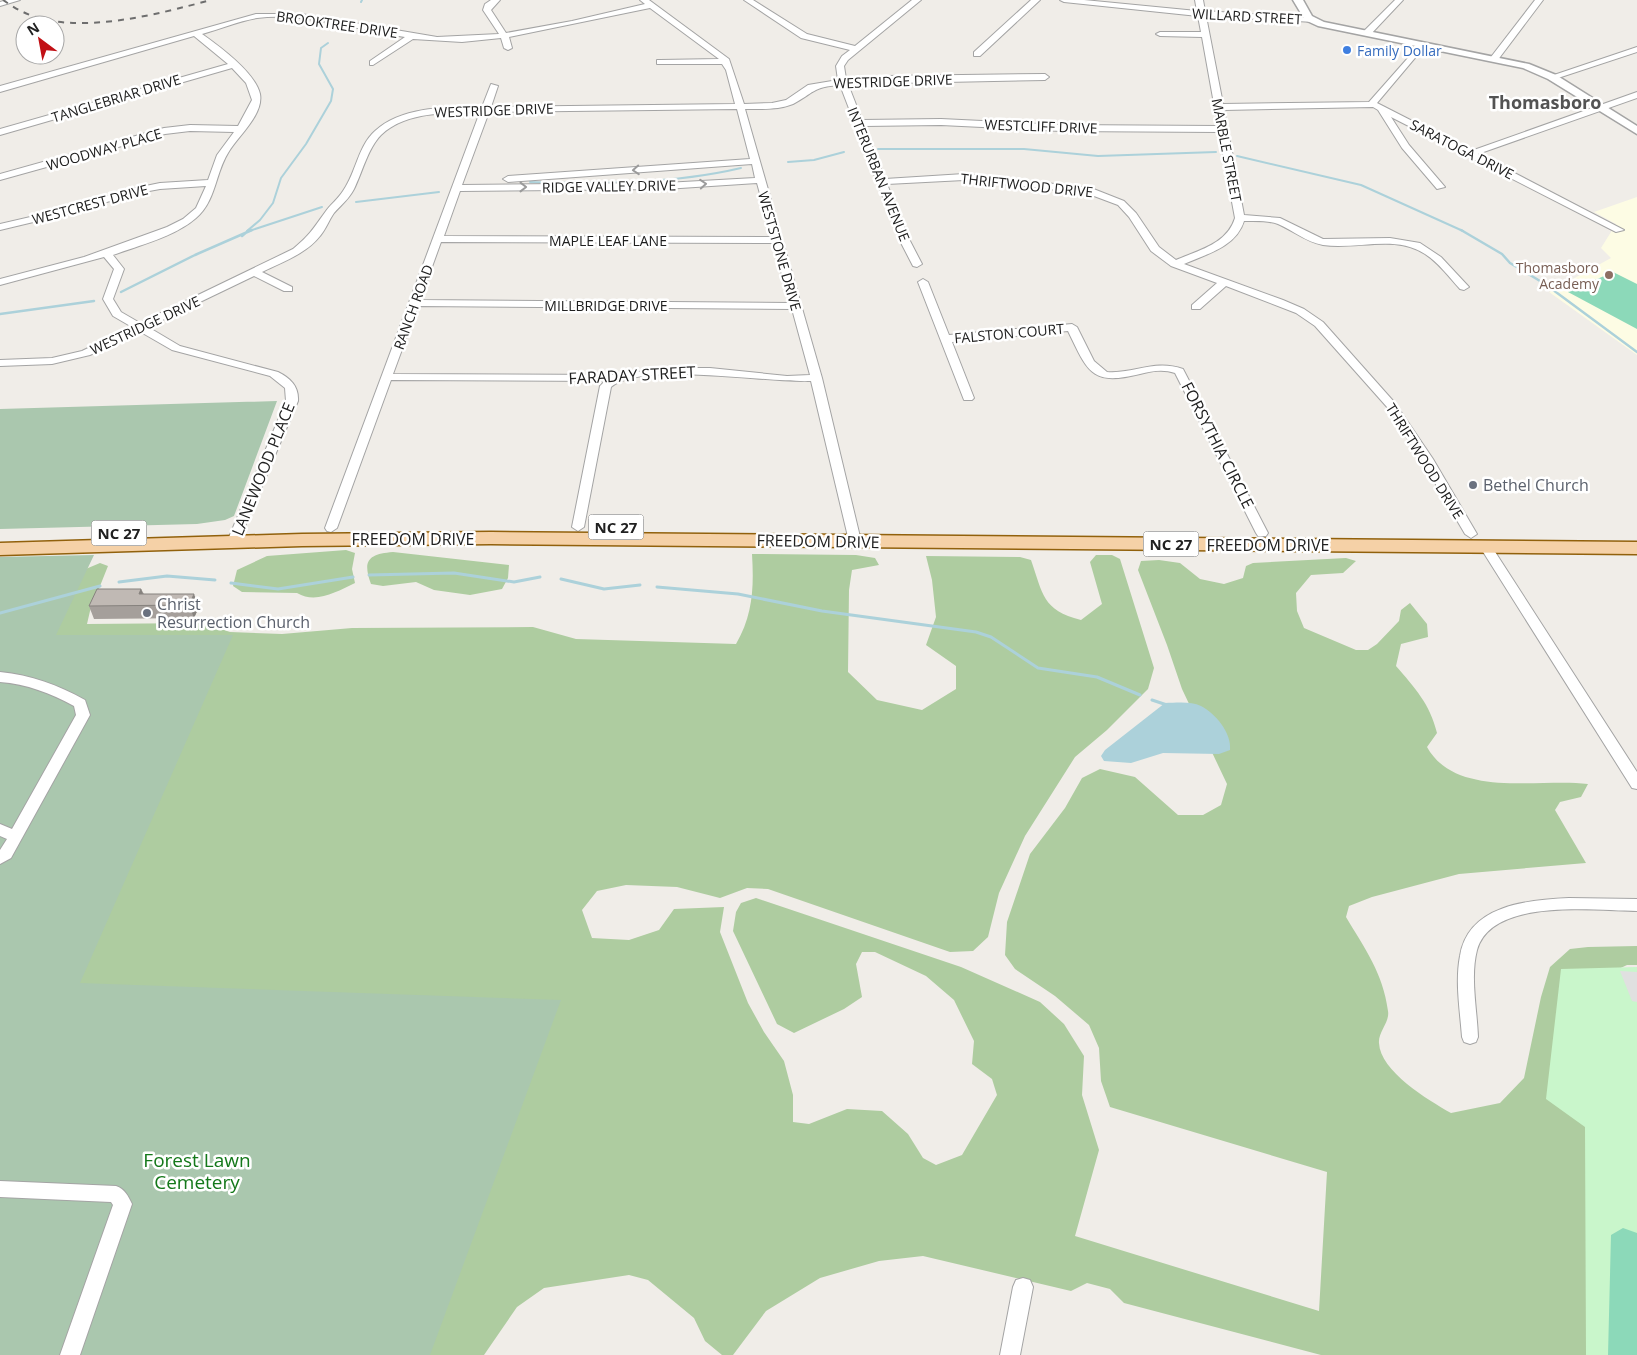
<svg xmlns="http://www.w3.org/2000/svg" width="1637" height="1355" font-family="'Open Sans',sans-serif">
<style>
.education{fill:#fdfce4}
.forest{fill:#aecca0}
.cemetery{fill:#aac7ae}
.park{fill:#c9f6cb}
.pitch{fill:#8cd9b9}
.parking{fill:#e0e0e0}
.water{fill:#acd1da}
.lines{fill:none;stroke-linecap:round;stroke-linejoin:round}
.stream-far2{stroke:#acd1da;stroke-width:2}
.stream-far1{stroke:#acd1da;stroke-width:2.5}
.stream{stroke:#acd1da;stroke-width:3}
.minor-casing{stroke:#a4a4a4;stroke-width:2}
.tertiary-casing{stroke:#a4a4a4;stroke-width:3}
.primary-casing{stroke:#91610c;stroke-width:3}
.minor{fill:#fff;fill-rule:evenodd}
.tertiary{fill:#fff;fill-rule:evenodd}
.primary{fill:#f5d1a7;fill-rule:evenodd}
.rail{stroke:#6e6e6e;stroke-width:2;stroke-dasharray:6 6;stroke-linecap:butt}
.wall{fill:#a59f9b}
.shaded-wall{fill:#86827e}
.building{fill:#c0b9b4;stroke:#86827e}
.oneway{stroke:#9b9b9b}
.shop-dot{fill:#3f7fe0;stroke:#fff;stroke-width:2}
.education-dot{fill:#8d6e63;stroke:#fff;stroke-width:2}
.worship-dot{fill:#6b7280;stroke:#fff;stroke-width:2}
.labels{text-anchor:middle;dominant-baseline:central;stroke-width:5;stroke-linejoin:round;paint-order:stroke}
.far-street-label{font-size:14px;fill:#202020;stroke:#fff}
.far-shop-label{font-size:14px;fill:#366cbe;stroke:#fff;text-anchor:start}
.far-education-label{font-size:14px;fill:#785e54;stroke:#fff;text-anchor:end}
.shield{fill:#fff;stroke:#636363;stroke-width:1}
.shield-label{font-size:15px;font-weight:bold;fill:#202020}
.street-label{font-size:16px;fill:#202020;stroke:#fff}
.worship-label{font-size:16px;fill:#5b616d;stroke:#fff;text-anchor:start}
.far-district-label{font-size:18px;font-weight:bold;fill:#535353;stroke:#fff}
.near-park-label{font-size:19px;fill:#14781a;stroke:#fff}
</style>
<rect width="100%" height="100%" fill="#f0ede8"/>
<path class="education" d="M1637 197V355L1549 292 1611 258 1601 248 1616 224 1594 212Z"/>
<path class="forest" d="M346 550 355 553 352 569 355 583C336 592 316 604 297 593L242 592 233 586 237 570 267 556Z
M393 552 509 565 508 578 502 589 470 595 434 590 416 582 383 586 371 584C362 560 369 554 393 552Z
M752 554 856 555 875 558 879 565 852 570 849 590 848 672 877 700 922 710 956 689V666L926 645 936 617 932 580 926 556 1020 557 1031 560C1043 594 1042 610 1081 620L1102 604 1090 562 1096 555H1112L1120 559 1154 668 1148 689 1107 730 1075 757 1025 836 999 893 988 937 973 951 950 952 768 889 747 888 720 898 677 887 626 885 597 891 582 910 592 938 629 940 659 930 674 909 724 907 720 932 748 1003 764 1032 784 1061 793 1095V1122L809 1124 847 1109 882 1111 908 1134 923 1158 936 1165 962 1155 997 1095 992 1079 972 1064 974 1041 954 1000 926 976 875 952H862L856 964 862 997 844 1009 794 1033 777 1024 733 931 736 912 741 903 756 898 961 967 1040 1002 1064 1024 1084 1056 1082 1095 1099 1150 1075 1236 1319 1311 1327 1172 1110 1107 1101 1081 1099 1048 1089 1025 1055 996 1015 969 1005 955 1007 922 1030 854 1065 808 1082 778 1100 769 1135 777 1178 815H1203L1221 805 1227 784 1182 689 1167 645 1138 570 1141 561 1159 560 1180 563 1200 579 1224 584 1243 578 1246 566 1253 563 1346 558 1356 561 1343 573 1311 575 1296 593 1297 611 1304 628 1356 650H1368L1377 644 1399 621 1401 610 1410 603 1427 624 1428 637 1401 644 1396 666C1415 688 1430 704 1437 733L1427 747C1456 799 1539 778 1588 784L1581 797 1560 802 1555 810 1586 863 1459 874 1372 897 1349 906 1346 917C1365 949 1383 973 1388 1011 1390 1022 1378 1032 1379 1043 1380 1071 1428 1100 1451 1113L1500 1103 1524 1078 1541 997 1550 967 1570 949 1588 947 1637 946V965H1627L1610 973 1597 1355H1321L1124 1303 1110 1289 1087 1283 1071 1291 923 1256 879 1261 820 1278 766 1311 733 1355H722L705 1341 694 1318 648 1280 629 1275 544 1288 517 1307 484 1355H155L71 1108 44 655 0 605 100 563 108 566 90 611 87 624 203 623 230 632 282 634 352 628 533 627 576 639 736 644C753 615 754 587 752 554Z"/>
<path class="cemetery" d="M277 401 234 516 225 520 197 524 0 529V409Z
M94 555 56 635H233L80 983 561 1000 430 1355H0V557Z"/>
<path class="park" d="M1637 967V1355H1586L1585 1127 1546 1099 1561 969Z"/>
<path class="pitch" d="M1613 272 1637 284V329L1568 292Z
M1623 1228 1637 1233V1355H1608L1611 1235Z"/>
<path class="parking" d="M1620 971 1637 972V1002L1632 1001Z"/>
<path class="water" d="M1165 703C1176 703 1191 701 1201 706 1215 713 1232 733 1230 750L1219 754 1163 753 1131 763 1104 761 1101 756 1105 750Z"/>
<g class="lines">
<path class="stream-far2" d="M361 2 362 0
M878 149H1024L1098 156 1216 152
M1237 156 1361 185 1463 231
M788 162 814 160 844 152
M530 182C599 184 673 184 741 168
M356 202 439 192
M247 231 260 220 273 203 281 178 306 144 331 101 333 89 319 64 321 48 328 43
M249 231 322 207"/>
<path class="stream-far1" d="M1461 230 1502 254 1510 263 1545 284 1637 352
M242 236 249 230
M121 292 195 255 252 230
M0 314 94 301"/>
<path class="stream" d="M369 575 454 573 514 582 540 577
M561 579 604 589 640 585
M119 582 167 576 215 580
M231 583 278 589 353 577
M657 587 738 594 822 611 976 632 991 637 1038 668 1097 677 1140 695
M0 613 100 586
M1152 700 1167 705"/>
<g class="minor-casing">
<path id="minor" d="M7 0H20L0 6V2Z
M491 0H500L491 10 506 33 572 21 645 4 640 0H649L729 59 744 104 772 103 786 100 808 85 838 80 836 66 842 56 850 50 801 38 744 0H753L807 34 855 46 912 0H921L848 60 844 66 846 79 887 76 1045 74 1049 77 1045 80 848 84 862 120 941 119 1061 125 1218 126 1202 37 1160 36 1156 34 1160 32H1201L1198 16 1064 2 1060 0H1084L1197 11 1195 0H1203L1205 11 1311 18H1314V22L1206 16 1223 104 1369 102 1422 42 1426 44 1425 46 1377 103 1471 151 1637 92V98L1478 154 1624 230 1616 232 1391 117 1409 145 1445 187 1437 189 1402 148 1378 110 1373 107 1224 110 1244 215 1280 218 1323 239 1390 238 1420 243 1441 257 1469 287 1464 290 1460 289C1449 277 1439 263 1425 254 1395 234 1357 250 1323 245 1306 242 1294 231 1278 224 1267 220 1255 221 1244 221 1236 247 1207 254 1184 264L1283 300 1304 309 1323 322 1395 403 1433 459 1477 534 1471 538 1465 534 1421 459 1387 407 1315 326 1296 313 1226 286 1200 309H1192V305L1217 283 1171 266 1151 251 1129 217 1118 205 1086 193 964 180 887 184 909 239 922 264 917 267 913 266 899 239 840 85C812 87 814 93 793 104 778 110 760 109 745 109L822 378 861 541 859 544H851L849 541 811 381C768 383 641 361 611 387L584 527 578 531 572 527 600 386 605 381 391 380 337 528 331 532 327 531 325 528 480 112C448 113 406 111 381 135 368 148 362 173 354 189 349 199 341 205 334 213 329 220 326 229 320 236 306 254 282 262 262 272L292 287V291H284L254 276 148 327 180 346 278 372C290 378 299 386 298 401L237 545H229L227 542 286 401 285 388 270 376 172 350 139 331 90 355 52 364 0 366V360L52 358 82 351 132 327 113 316 103 299 114 269 104 257 0 285V279L84 257 167 227 183 219 196 208 206 186 160 189 133 194 71 213 0 230V224L65 209 131 189 160 183 208 180 217 155 234 132 190 131 165 134 0 180V174L164 128 190 125 238 126 252 100 246 83 232 68 0 135V129L228 64 194 36 0 92V86L256 14H301L437 37 499 34 483 10 485 4ZM650 8 719 59 660 60H657V64H722L726 70 735 104 491 107 498 86 491 84 482 107C448 107 402 106 375 131 358 146 356 173 343 191 338 199 331 204 326 211 313 229 310 235 293 249L140 323 121 312 113 299 124 269 113 255C140 245 174 237 196 218 216 201 215 174 228 153 237 137 264 115 260 94 255 72 219 46 202 34 220 29 239 21 257 18 306 12 357 30 405 37L370 61V65H373L413 39 462 42 501 38 504 48 508 50 512 48 509 37ZM737 109 750 159 508 176 503 179 508 182 752 164 755 178 665 183 462 185 489 112ZM941 125 1061 131 1219 132 1235 218C1227 244 1199 250 1176 260L1159 247 1136 213 1124 201 1091 188 964 174 885 179 864 126ZM757 183 772 237 444 236 460 191 665 189ZM441 242 773 243 790 303 420 300ZM418 306 792 309 810 375 787 376 710 368H667L615 375 393 374Z
M1031 0H1040L980 56H974V52Z
M1395 0H1403L1370 35H1364V31Z
M1535 0H1543L1497 61H1491V57Z
M1637 47V52L1555 79 1548 77Z
M923 279 928 282 949 335 1072 324 1077 327 1094 361 1107 372C1135 374 1154 359 1183 369L1268 533 1266 536H1258L1256 533 1175 373C1163 369 1152 371 1140 374 1091 386 1088 372 1068 331L952 342 974 398 972 400H964L918 282Z
M1486 543 1490 544 1637 772V789L1632 788 1480 547Z
M0 672C31 675 58 685 85 700L90 715 11 858 0 864V850L7 839 0 836V824L12 829 76 715 74 706C50 693 27 684 0 682Z
M1569 898 1637 899V911C1596 911 1492 897 1477 950 1470 977 1477 1009 1478 1037L1476 1042 1470 1044 1464 1042 1462 1037C1460 1010 1455 982 1460 956 1468 905 1527 900 1569 898Z
M0 1181 116 1186C125 1189 128 1196 132 1204L80 1355H60L113 1205 111 1202 0 1197Z
M1023 1278 1030 1280 1033 1287 1020 1355H1000L1013 1287 1016 1280Z"/>
</g>
<g class="tertiary-casing">
<path id="tertiary" d="M1293 0H1303L1312 16 1324 22 1529 64 1556 75 1637 126V134L1548 79 1523 68 1318 26 1305 20Z"/>
</g>
<g class="primary-casing">
<path id="primary" d="M491 532 1637 542V554L491 544 302 546 0 555V543L302 534Z"/>
</g>
<use href="#minor" class="minor"/>
<use href="#tertiary" class="tertiary"/>
<use href="#primary" class="primary"/>
<path class="rail" d="M3 0C9 4 16 9 23 12 75 37 158 14 211 0"/>
</g>
<path class="wall" d="M141 589 144 594 199 607 194 618 94 619 89 606Z"/>
<path class="shaded-wall" d="M141 589 146 602 139 594Z
M194 594 199 607 194 618 189 605Z"/>
<path class="building" d="M97 589H141L139 594H194L189 605 89 606Z"/>
<defs><path id="oneway-chevron" d="M-2-3.5L2.5 0L-2 3.5" fill="none" stroke-width="1.6" stroke-linecap="round" stroke-linejoin="round" transform="scale(1.25)"/></defs>
<g class="oneway">
<use href="#oneway-chevron" transform="translate(636 170) rotate(176)"/>
<use href="#oneway-chevron" transform="translate(703 184) rotate(-4)"/>
<use href="#oneway-chevron" transform="translate(523 187)"/>
</g>
<circle class="shop-dot" cx="1347" cy="50" r="5"/>
<circle class="education-dot" cx="1609" cy="275" r="5"/>
<g class="worship-dot">
<circle cx="1473" cy="485" r="5"/>
<circle cx="147" cy="613" r="5"/>
</g>
<g class="labels">
<g class="far-street-label">
<text transform="translate(1247 16) rotate(3)">WILLARD STREET</text>
<text transform="translate(337 24) rotate(8)">BROOKTREE DRIVE</text>
<text transform="translate(893 81) rotate(-2)">WESTRIDGE DRIVE</text>
<text transform="translate(116 98) rotate(-17)">TANGLEBRIAR DRIVE</text>
<text transform="translate(494 110) rotate(-2)">WESTRIDGE DRIVE</text>
<text transform="translate(1041 126) rotate(2)">WESTCLIFF DRIVE</text>
<text transform="translate(104 149) rotate(-16)">WOODWAY PLACE</text>
<text transform="translate(1462 149) rotate(27)">SARATOGA DRIVE</text>
<text transform="translate(1227 150) rotate(79)">MARBLE STREET</text>
<text transform="translate(879 174) rotate(68)">INTERURBAN AVENUE</text>
<text transform="translate(1027 185) rotate(6)">THRIFTWOOD DRIVE</text>
<text transform="translate(609 186) rotate(-1)">RIDGE VALLEY DRIVE</text>
<text transform="translate(90 204) rotate(-15)">WESTCREST DRIVE</text>
<text x="608" y="240">MAPLE LEAF LANE</text>
<text transform="translate(780 251) rotate(74)">WESTSTONE DRIVE</text>
<text x="606" y="305">MILLBRIDGE DRIVE</text>
<text transform="translate(413 307) rotate(-70)">RANCH ROAD</text>
<text transform="translate(145 325) rotate(-25)">WESTRIDGE DRIVE</text>
<text transform="translate(1009 333) rotate(-5)">FALSTON COURT</text>
<text transform="translate(1425 461) rotate(58)">THRIFTWOOD DRIVE</text>
</g>
<g class="far-shop-label">
<text x="1357" y="50">Family Dollar</text>
</g>
<g class="far-education-label">
<text x="1599" y="267">Thomasboro<tspan x="1599" dy="16">Academy</tspan></text>
</g>
<g class="shield">
<rect x="588.5" y="514.5" width="55" height="25" rx="4"/>
<rect x="91.5" y="520.5" width="55" height="25" rx="4"/>
<rect x="1143.5" y="531.5" width="55" height="25" rx="4"/>
</g>
<g class="shield-label">
<text x="616" y="527">NC 27</text>
<text x="119" y="533">NC 27</text>
<text x="1171" y="544">NC 27</text>
</g>
<g class="street-label">
<text transform="translate(632 375) rotate(-3)">FARADAY STREET</text>
<text transform="translate(1218 445) rotate(63)">FORSYTHIA CIRCLE</text>
<text transform="translate(263 469) rotate(-68)">LANEWOOD PLACE</text>
<text x="413" y="539">FREEDOM DRIVE</text>
<text transform="translate(818 541) rotate(1)">FREEDOM DRIVE</text>
<text x="1268" y="545">FREEDOM DRIVE</text>
</g>
<g class="worship-label">
<text x="1483" y="485">Bethel Church</text>
<text x="157" y="604">Christ<tspan x="157" dy="18">Resurrection Church</tspan></text>
</g>
<g class="far-district-label">
<text x="1545" y="102">Thomasboro</text>
</g>
<g class="near-park-label">
<text x="197" y="1160">Forest Lawn<tspan x="197" dy="22">Cemetery</tspan></text>
</g>
</g>
<g transform="translate(40 40) rotate(328)"><circle r="24" fill="#ffffff" stroke="#a6a6a6"/>
<path d="M0-4L9 19L0 12L-9 19Z" fill="#c11015"/>
<text y="-8" font-size="14" font-weight="bold" text-anchor="middle" fill="#202020">N</text>
</g>
</svg>
